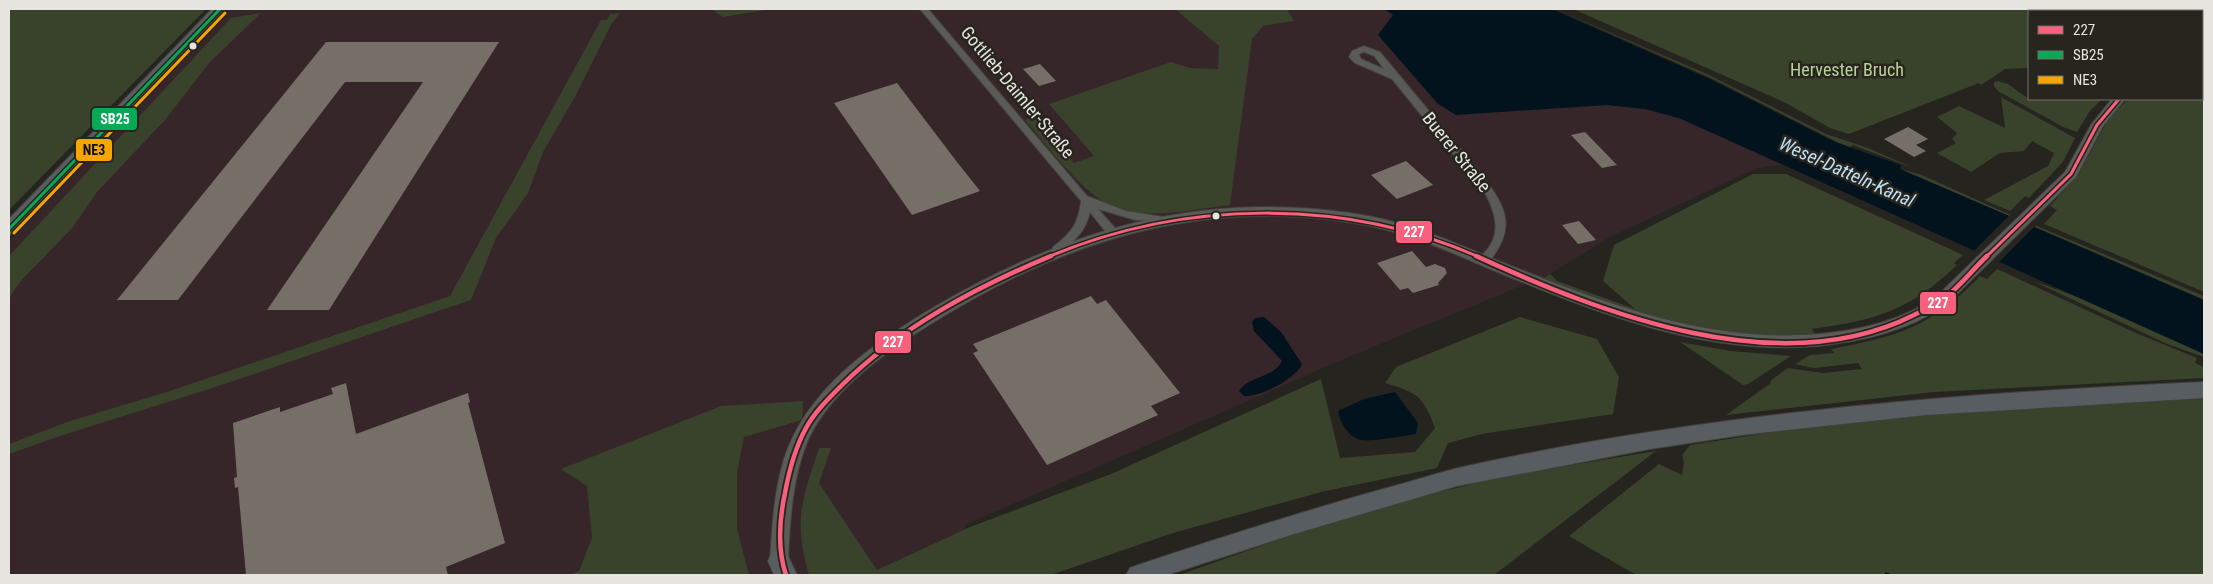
<svg xmlns="http://www.w3.org/2000/svg" width="2213" height="584" font-family="'Roboto Condensed',sans-serif">
<style>
.industrial{fill:#362629}
.green{fill:#39422a}
.water{fill:#03131e}
.pier{fill:#25241f}
.lines{fill:none;stroke-linecap:round;stroke-linejoin:round}
.stream{stroke:#03131e;stroke-width:3}
.building{fill:#756f67}
.minor-casing{stroke:#41403c;stroke-width:2}
.tertiary-casing{stroke:#41403c;stroke-width:2}
.primary-casing{stroke:#41403c;stroke-width:2}
.minor{fill:#5a5a56;fill-rule:evenodd}
.tertiary{fill:#5a5a56;fill-rule:evenodd}
.primary{fill:#575d60;fill-rule:evenodd}
.bus-1-far1-casing{stroke:#27251d;stroke-width:6}
.bus-1-casing{stroke:#27251d;stroke-width:8}
.bus-2-casing{stroke:#27251d;stroke-width:6}
.bus-3-casing{stroke:#27251d;stroke-width:6}
.bus-1-far1{stroke:#f8607d;stroke-width:3}
.bus-1{stroke:#f8607d;stroke-width:4.5}
.bus-2{stroke:#06aa56;stroke-width:3}
.bus-3{stroke:#f7a600;stroke-width:3}
.bus-dot{fill:#e6e5e0;stroke:#27251d;stroke-width:2}
.labels{text-anchor:middle;dominant-baseline:central;stroke-width:5;stroke-linejoin:round;paint-order:stroke}
.park-label{font-size:18px;fill:#bbd298;stroke:#27251d}
.street-label{font-size:18px;fill:#e6e5e0;stroke:#27251d}
.water-label{font-size:19px;font-style:italic;fill:#bcdff6;stroke:#27251d}
.line-badge{stroke:#27251d;stroke-width:2}
.badge-label{font-size:14px;text-anchor:middle;font-weight:bold;fill:#fff}
.pale-badge-label{font-size:14px;text-anchor:middle;font-weight:bold;fill:#111}
</style>
<rect width="100%" height="100%" fill="#25241f"/>
<path class="industrial" d="M230 9H1384L1393 15 1378 35 1607 105 1645 109 1679 118 1784 164 1755 169 1610 237 1550 274 1339 361 965 525 963 575H9V241Z"/>
<path class="green" d="M9 9H206L9 210Z
M711 9H771L723 17Z
M1175 9H1287L1294 21 1263 26 1252 39 1230 205C1196 209 1157 218 1123 211 1091 205 1047 145 1025 120L1034 117 1074 163 1094 156 1049 104 1171 62 1190 68 1218 69 1219 46Z
M1555 9 1707 74 1826 134 1868 148 1916 169 1853 145 1850 147 1837 142 1713 79Z
M1573 9H2204V292L2044 224 2057 210 2050 206 2078 175 2109 118 2128 99H2202V11H2029V68L2005 69 1981 85 1979 83 1849 134 1830 128 1784 102Z
M261 13 209 63 165 120 97 192 73 227 19 283 9 298V256L231 18Z
M620 13 612 23 576 95 543 152 528 193 496 238 471 300C383 329 295 361 206 390 141 411 74 430 9 454V444L70 421 170 391 450 296 601 20H607L610 14Z
M1998 81 2008 84 2029 99H2102L2090 111 2077 132 2063 127 1998 91 1994 86V82Z
M2001 97 2075 138 2063 162 2029 198 2025 196 2010 211 1984 200 2048 166 2054 153 2032 141 2024 151 2000 153 1971 172 1937 153 1956 143 1952 139 1957 133 1937 117 1959 106 2005 128Z
M1900 169 1922 175 2006 213 2204 296V300Z
M1753 174H1786L1963 255 1954 263 1957 265C1909 311 1876 320 1812 329L1815 334 1763 337 1661 323 1544 278 1550 274 1557 281 1635 309 1603 281 1614 245Z
M1997 269 2136 333 2197 358 2195 363 2204 367V378L1934 392 1726 415 1771 383 1770 381 1788 368 1823 373 1862 369 1858 363 1814 368 1795 364 1810 355 1834 353 1831 349C1899 336 1931 327 1980 276L1987 279Z
M2033 281 2081 298 2204 354V357L2167 344Z
M1520 317 1597 339 1619 377 1613 414 1482 434 1448 443 1437 468 1321 492 1173 533 1051 575H809C793 519 802 501 819 448H831L819 483 877 570 970 527 1111 474 1321 379 1340 458 1415 452 1435 428C1423 396 1418 393 1385 383L1396 367Z
M1680 342 1731 351 1791 356 1748 384 1743 385Z
M2204 399V575H1636L1569 536 1659 464 1682 475 1684 462 1682 455 1690 445C1737 438 1785 430 1833 424 1956 408 2081 403 2204 399Z
M803 401 802 420 744 437 737 473V529L749 575H570L579 571 592 538 587 486 561 469 721 406Z
M1656 451 1494 575H1179L1345 516 1426 495 1512 475Z"/>
<path class="water" d="M1384 9H1552L1712 80 1835 142 1901 165 1900 169 2204 300V354L1679 118 1645 109 1607 105 1456 115 1438 104 1378 35 1393 15Z
M1264 317 1281 332 1302 364C1296 379 1260 397 1244 396L1239 391C1248 376 1274 378 1282 361L1254 331 1252 322 1255 318Z
M1395 392 1418 423 1416 434C1404 436 1370 442 1361 440 1348 437 1340 422 1338 411L1364 399Z"/>
<path class="pier" d="M2011 214 2036 225 1998 263 1973 252Z"/>
<g class="lines">
<path class="stream" d="M1886 574 1889 575"/>
</g>
<path class="building" d="M326 42H499L329 310H267L423 82H345L178 300H117Z
M1040 64 1056 81 1039 86 1023 69Z
M897 83 957 162 980 191 912 215 834 103Z
M1908 127 1928 139 1916 145 1926 151 1914 157 1884 139Z
M1585 132 1617 165 1602 168 1571 135Z
M1406 161 1433 185 1397 199 1371 175Z
M1579 221 1596 240 1578 244 1562 225Z
M1412 251 1426 267 1435 264 1445 268 1447 273 1438 283 1439 285 1413 293 1408 288 1400 290 1377 263Z
M1091 296 1097 304 1106 300 1180 393 1151 406 1158 415 1047 465 973 353 978 351 973 344Z
M346 383 356 434 468 393 470 402 468 403 505 543 446 567 448 575H246L238 487 235 488 234 478 237 477 233 423 280 407V412L333 394 331 388Z"/>
<g class="lines">
<g class="minor-casing">
<path id="minor" d="M920 9H928L1087 196 1126 211 1170 218 1171 220 1170 222 1135 220 1098 209 1116 229 1117 232 1116 235H1108L1090 212C1086 231 1074 241 1061 253H1053L1052 250 1053 247C1071 233 1078 225 1081 201Z
M2202 45 2204 46V52L2202 51Z
M1364 46 1380 52 1482 175C1507 208 1517 228 1488 263H1480L1479 260C1482 254 1488 250 1491 244 1500 228 1494 210 1486 195L1392 79 1355 63 1349 57 1352 51ZM1364 52 1374 56 1384 69 1361 59 1359 54Z"/>
</g>
<g class="tertiary-casing">
<path id="tertiary" d="M2202 16H2204V25L2202 26Z
M2112 99H2125L2103 126 2076 177 1946 305C1907 331 1864 341 1818 346 1704 356 1598 313 1495 271 1445 250 1406 231 1353 223 1202 199 1070 239 942 317 893 347 833 386 808 440 792 478 790 521 788 561L785 567 779 569 773 567 770 561C772 527 774 492 784 459 807 388 875 342 936 306 1066 230 1199 191 1350 213 1406 221 1443 238 1494 259 1599 301 1704 344 1819 334 1862 330 1900 321 1936 297L2065 172 2091 125Z"/>
</g>
<g class="primary-casing">
<path id="primary" d="M212 9H227L15 233 9 235V219Z
M2204 382V398L1926 415 1742 435 1650 449 1457 486 1294 534 1167 575H1126L1130 568 1138 565C1219 538 1301 512 1383 489 1411 482 1439 472 1467 466 1710 413 1957 393 2204 382Z
M779 551 787 554 797 575H774L768 561 771 554Z"/>
</g>
<use href="#minor" class="minor"/>
<use href="#tertiary" class="tertiary"/>
<use href="#primary" class="primary"/>
<g class="bus-1-far1-casing">
<path id="bus-1-far1" d="M1048 257C1182 200 1345 197 1479 257
M1986 257 2071 174 2097 125 2119 99"/>
</g>
<g class="bus-1-casing">
<path id="bus-1" d="M1476 256C1603 314 1779 383 1914 315 1923 310 1933 307 1941 301 1958 289 1972 270 1987 256
M786 575C777 548 779 521 785 493 789 471 795 448 806 428 814 413 827 400 840 387 899 328 974 288 1051 256"/>
</g>
<g class="bus-2-casing">
<path id="bus-2" d="M9 229 220 9"/>
</g>
<g class="bus-3-casing">
<path id="bus-3" d="M14 233 225 13"/>
</g>
<use href="#bus-1-far1" class="bus-1-far1"/>
<use href="#bus-1" class="bus-1"/>
<use href="#bus-2" class="bus-2"/>
<use href="#bus-3" class="bus-3"/>
</g>
<g class="bus-dot">
<circle cx="193" cy="46" r="4.5"/>
<circle cx="1216" cy="216" r="4.5"/>
</g>
<g class="labels">
<g class="park-label">
<text x="1847" y="69">Hervester Bruch</text>
</g>
<g class="street-label">
<text transform="translate(1018 92) rotate(50)">Gottlieb-Daimler-Straße</text>
<text transform="translate(1457 152) rotate(51)">Buerer Straße</text>
</g>
<g class="water-label">
<text transform="translate(1847 172) rotate(24)">Wesel-Datteln-Kanal</text>
</g>
</g>
<g class="line-badge">
<rect x="91" y="107" width="47" height="24" rx="5" fill="#06aa56"/>
<rect x="75" y="138" width="38" height="24" rx="5" fill="#f7a600"/>
<rect x="1395" y="220" width="38" height="24" rx="5" fill="#f8607d"/>
<rect x="1919" y="291" width="38" height="24" rx="5" fill="#f8607d"/>
<rect x="874" y="330" width="38" height="24" rx="5" fill="#f8607d"/>
</g>
<g class="badge-label">
<text x="115" y="124">SB25</text>
<text x="1414" y="237">227</text>
<text x="1938" y="308">227</text>
<text x="893" y="347">227</text>
</g>
<g class="pale-badge-label">
<text x="94" y="155">NE3</text>
</g>
<rect width="2213" height="584" fill="none" stroke="#e6e5e0" stroke-width="20"/>
<rect x="2028" y="10" width="175" height="90" fill="#27251d" stroke="#73726b"/>
<rect x="2038" y="26" width="25" height="8" fill="#f8607d" stroke="#73726b"/>
<text x="2073" y="35" font-size="15" fill="#e6e5e0">227</text>
<rect x="2038" y="51" width="25" height="8" fill="#06aa56" stroke="#73726b"/>
<text x="2073" y="60" font-size="15" fill="#e6e5e0">SB25</text>
<rect x="2038" y="76" width="25" height="8" fill="#f7a600" stroke="#73726b"/>
<text x="2073" y="85" font-size="15" fill="#e6e5e0">NE3</text>
</svg>
